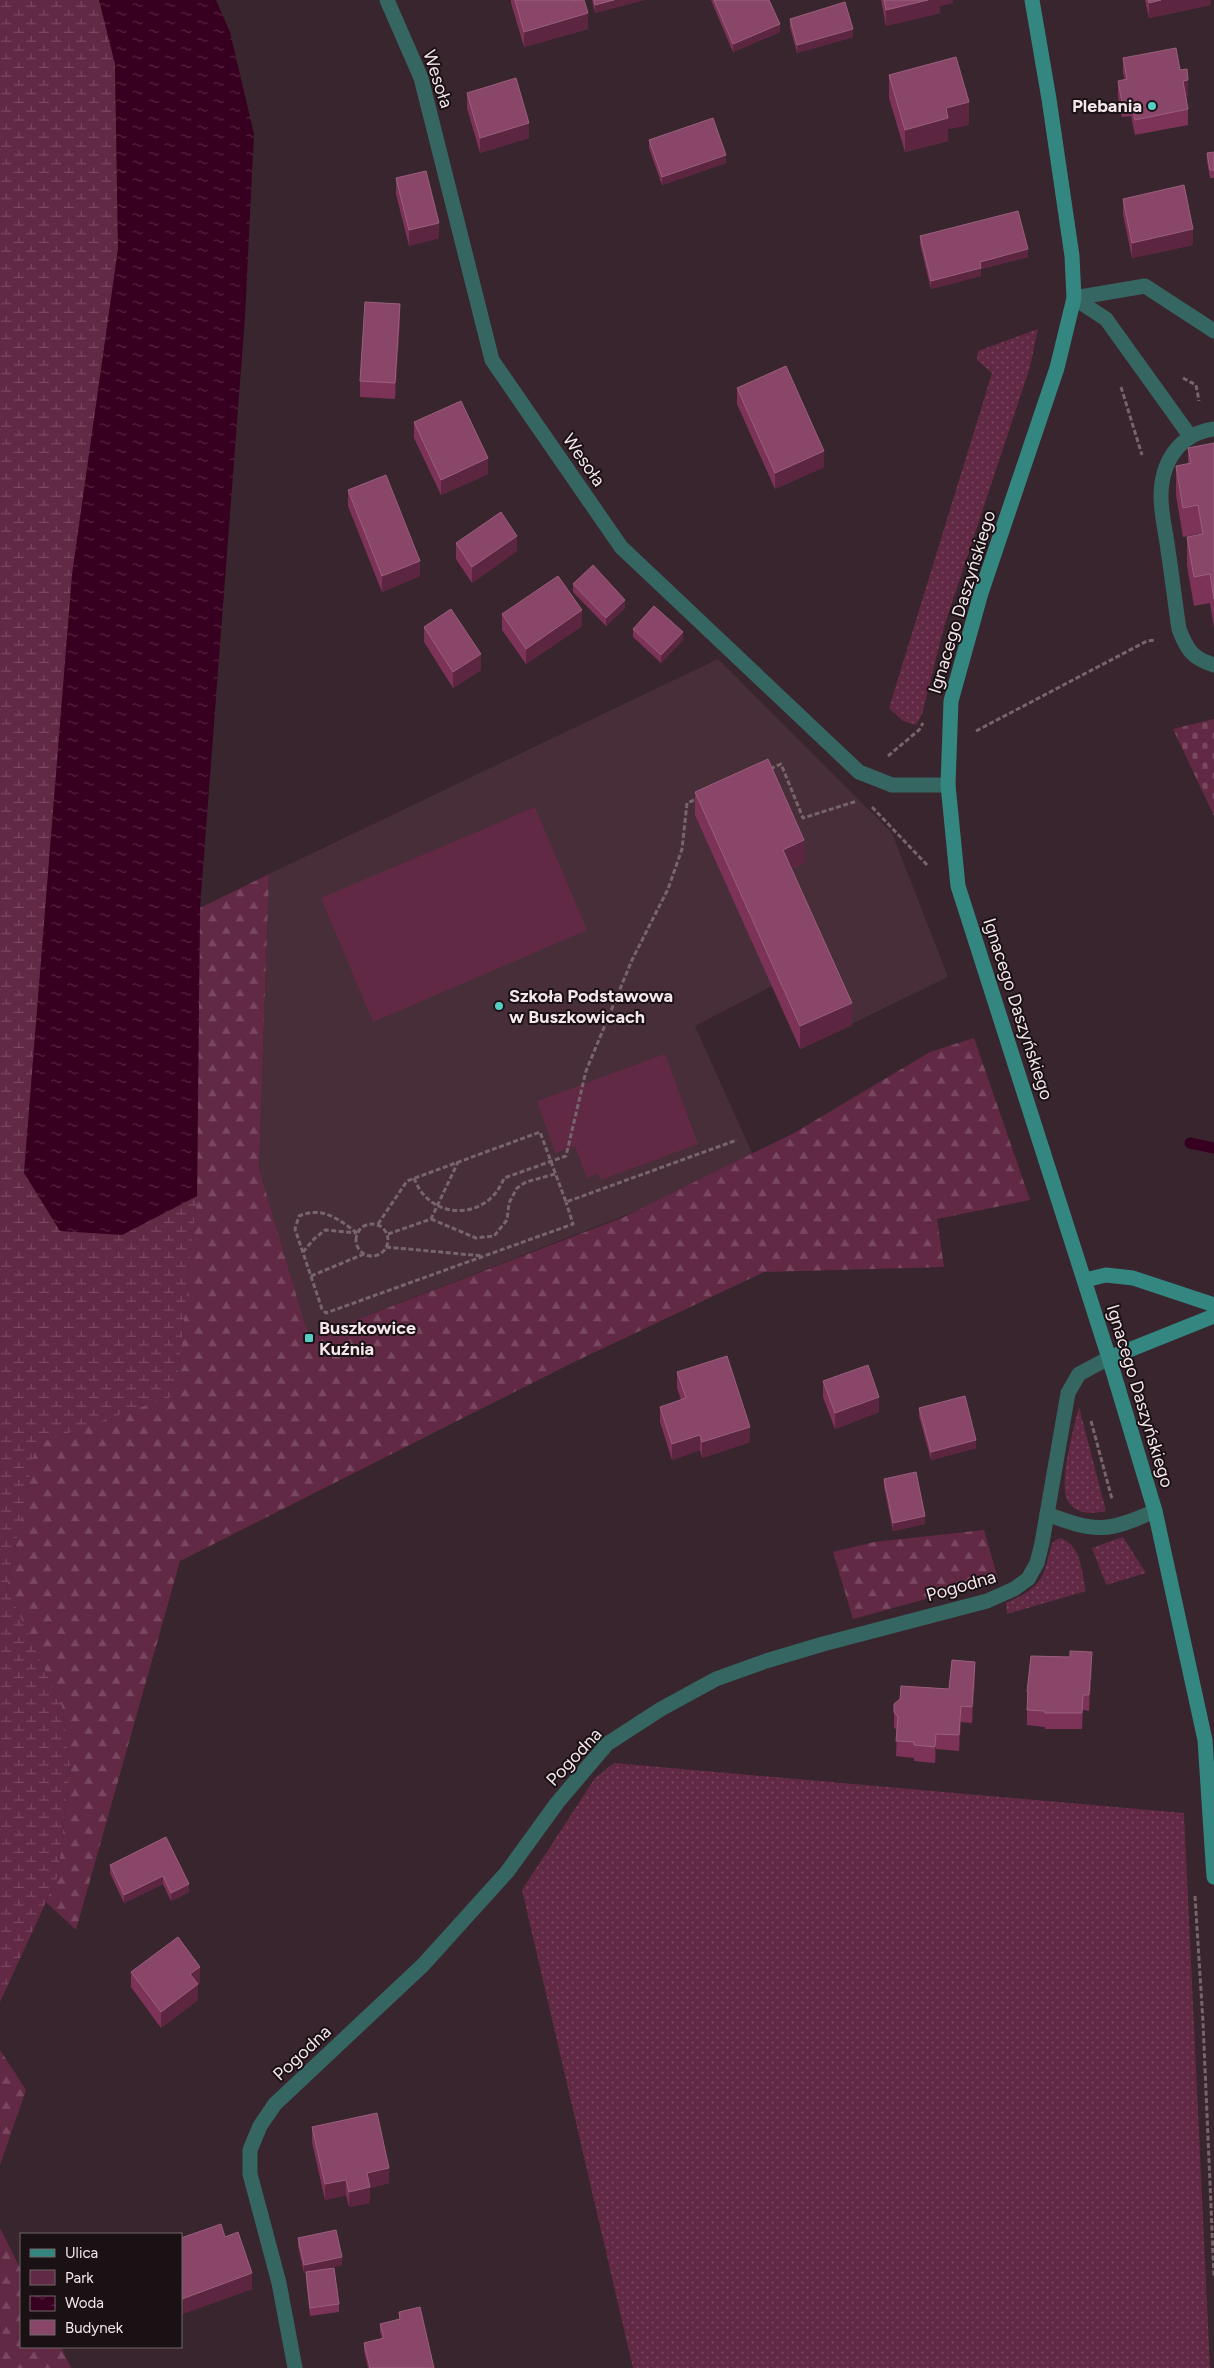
<svg xmlns="http://www.w3.org/2000/svg" width="1214" height="2368" font-family="Figtree,sans-serif">
<style>
.built{fill:#482e39}
.grass{fill:url(#grass-dots)}
.forest{fill:url(#forest-firs)}
.wetland{fill:url(#wetland-marsh)}
.cemetery{fill:url(#cemetery-stones)}
.green{fill:#622945}
.water{fill:url(#water-ripples)}
.lines{fill:none;stroke-linecap:round;stroke-linejoin:round}
.stream{stroke:#380020;stroke-width:11}
.path{stroke:#77656c;stroke-width:3;stroke-dasharray:5 2.5;stroke-linecap:butt}
.lane{stroke:#366662;stroke-width:15}
.street{stroke:#366662;stroke-width:15}
.secondary{stroke:#338780;stroke-width:15}
.wall{fill:#7d3358}
.shaded-wall{fill:#5c2540}
.building{fill:#8a4668;stroke:#9a5f7c}
.poi-dot{fill:#56cec4;stroke:#1a1115;stroke-width:2}
.labels{text-anchor:middle;dominant-baseline:central;stroke-width:4;stroke-linejoin:round;paint-order:stroke}
.street-label{font-size:18px;fill:#f4e6eb;stroke:#1a1115}
.poi-label{font-size:18px;font-weight:bold;fill:#f4e6eb;stroke:#1a1115;text-anchor:start}
</style>
<defs>
<pattern id="grass-dots" width="8" height="8" patternUnits="userSpaceOnUse" patternTransform="scale(1.25)"><rect width="8" height="8" fill="#622945"/><path d="M2 2h.1M6 6h.1" fill="none" stroke="#794860" stroke-width="1.8" stroke-linecap="round"/></pattern>
<pattern id="forest-firs" width="22" height="20" patternUnits="userSpaceOnUse" patternTransform="scale(1.25)"><rect width="22" height="20" fill="#622945"/><path d="M5 1l3.5 6h-7zM16 11l3.5 6h-7z" fill="#794860"/></pattern>
<pattern id="wetland-marsh" width="20" height="14" patternUnits="userSpaceOnUse" patternTransform="scale(1.25)"><rect width="20" height="14" fill="#622945"/><path d="M1 5h8M5 5V1M11 12h8M15 12V8" fill="none" stroke="#794860"/></pattern>
<pattern id="cemetery-stones" width="16" height="16" patternUnits="userSpaceOnUse" patternTransform="scale(1.25)"><rect width="16" height="16" fill="#622945"/><path d="M2 7V4a2 2 0 0 1 4 0v3zM10 15v-3a2 2 0 0 1 4 0v3z" fill="#794860"/></pattern>
<pattern id="water-ripples" width="26" height="14" patternUnits="userSpaceOnUse" patternTransform="scale(1.25)"><rect width="26" height="14" fill="#380020"/><path d="M2 4q2-2 4 0t4 0M15 11q2-2 4 0t4 0" fill="none" stroke="#552541"/></pattern>
</defs>
<rect width="100%" height="100%" fill="#39252d"/>
<path class="built" d="M718 659 892 833 948 977 800 1049 772 986 695 1026 757 1164 309 1338 259 1169 269 874Z"/>
<path class="grass" d="M1038 329 1030 367 944 627 922 714 916 725 903 721 889 708 992 373 977 360 978 351Z
M1079 1407 1106 1511C1092 1514 1076 1515 1068 1501 1058 1485 1074 1426 1079 1407Z
M1123 1537 1146 1573 1106 1585 1092 1548Z
M1059 1538C1082 1544 1081 1571 1086 1591L1007 1614 1006 1603C1042 1587 1043 1580 1052 1543Z
M614 1763 1184 1813 1210 2368H633L522 1890 595 1778Z"/>
<path class="forest" d="M269 874 259 1169 309 1338 624 1217 794 1133 930 1052 974 1038 1030 1200 937 1219 944 1267 764 1272 572 1363 180 1561 76 1930 46 1902 58 1876 70 1767 62 1707 7 1588 36 1443 176 1394 197 1196 200 908Z
M984 1530 998 1579 853 1619 833 1552 874 1542Z
M0 2050 26 2090 0 2165Z
M0 2228 21 2270V2347H61L71 2368H0Z"/>
<path class="wetland" d="M0 0H99L115 64 118 249 72 575 24 1172 122 1235 197 1196 176 1395 36 1444 7 1588 62 1707 70 1766 58 1876 0 2002Z"/>
<path class="cemetery" d="M1214 719V816L1173 729Z"/>
<path class="green" d="M535 807 587 930 373 1022 321 898Z
M665 1054 698 1144 601 1180 598 1173 587 1178 575 1146 555 1153 537 1101Z"/>
<path class="water" d="M99 0H216L230 32 254 134 245 317 200 908 197 1196 122 1235 60 1231 24 1173 72 575 118 249 115 64Z"/>
<g class="lines">
<path class="stream" d="M1190 1143 1214 1148"/>
<path class="path" d="M1183 378 1196 385 1199 401
M1121 387 1142 455
M976 731 1147 641 1155 640
M888 756 919 730 923 723
M770 769 781 764 803 818 857 801
M872 807 928 866
M414 1178C430 1222 488 1221 504 1178L566 1156 586 1071 632 960 668 889 682 849 687 803 697 799
M431 1219 476 1238 494 1236 507 1220 509 1203 517 1188 526 1182 555 1174
M378 1224 407 1181 540 1132 566 1202 737 1140
M356 1240a16 16 0 1 1 32 0a16 16 0 1 1-32 0Z
M357 1233C338 1219 323 1206 299 1216L295 1229 322 1309 326 1313 573 1224 566 1202
M388 1234 431 1219 458 1162
M386 1247 483 1256
M303 1252 314 1239 325 1230 357 1233
M311 1276 364 1254
M1091 1421 1112 1499
M1195 1896 1203 2022 1214 2276"/>
<path class="lane" d="M1074 298 1106 319 1190 436
M1074 298 1145 286 1214 331
M1214 429C1179 434 1161 462 1161 497 1161 514 1166 533 1168 550 1172 576 1175 603 1179 629 1187 650 1192 658 1214 665
M1047 1514C1097 1533 1107 1532 1155 1511"/>
<path class="street" d="M387 0 421 78 492 360 621 547 859 772 892 785H948
M295 2368 279 2283 250 2174V2150L260 2126 275 2104 423 1965 507 1872 557 1803 607 1744 661 1709 716 1679 766 1661 823 1644 987 1601 1014 1589 1028 1579 1037 1563 1042 1543 1068 1393 1079 1374 1109 1358"/>
<path class="secondary" d="M1032 0 1049 99 1072 256 1074 298 1057 368 981 593 951 701 948 785 958 886 1109 1358 1155 1511 1205 1740 1214 1877
M1085 1280 1106 1275 1133 1278 1214 1305
M1109 1358 1214 1316"/>
</g>
<path class="wall" d="M511 0H572L588 29 524 47 511 3Z
M592 0H644L595 13Z
M711 0H769L780 32 733 52Z
M881 0H953V3L940 6V13L886 26Z
M1145 0H1211V5L1149 18Z
M790 19 853 37 797 53 790 27Z
M1123 58 1180 70 1188 96H1186L1188 109V125L1135 135 1131 116 1122 117 1118 97V81L1125 80 1123 73Z
M889 75 969 125 948 129V141L905 152 889 98Z
M467 93 529 138 480 153 467 108Z
M649 140 726 163 662 185 649 148Z
M1214 152V178H1210L1207 161V153Z
M396 178 439 238 409 246 396 194Z
M1123 199 1193 245 1132 258 1123 214Z
M920 236 1028 257 981 269V276L931 289 920 244Z
M400 320 395 399 360 397V381Z
M737 388 824 467 775 489 737 404Z
M414 422 488 474 441 495 414 438Z
M1214 443V628L1210 603 1194 606 1187 566V537L1198 535V534L1183 537 1176 495V466L1188 464V448Z
M348 490 420 576 382 592 348 506Z
M456 543 517 551 472 583 456 559Z
M573 584 625 608 606 626 573 592Z
M502 614 582 626 526 664 502 630Z
M424 627 481 670 453 688 424 642Z
M633 629 683 640 661 663 633 637Z
M695 792 804 863 791 869 852 1025 800 1049 695 815Z
M677 1372 750 1442 702 1458 700 1450 672 1460 660 1422V1407L681 1400 677 1388Z
M823 1381 879 1412 835 1429 823 1397Z
M919 1408 976 1448 931 1460 919 1416Z
M884 1479 925 1524 893 1531 884 1487Z
M1092 1668 1089 1711 1083 1710 1082 1729H1045V1727L1027 1725V1692Z
M975 1678 972 1723 961 1722 959 1751 936 1749 935 1763 914 1761V1758L896 1756 897 1731 894 1727V1704L949 1689Z
M166 1837 189 1892 171 1901 163 1884 124 1903 110 1873V1865Z
M131 1972 200 1983 198 1984V2000L161 2028 131 1987Z
M312 2127 389 2183 370 2188V2203L349 2207 346 2195 325 2200 312 2142Z
M225 2237 252 2289 182 2314 181 2238Z
M298 2238 342 2265 304 2273 298 2246Z
M306 2272 339 2304V2312L310 2316 306 2280Z
M399 2312 434 2368H368L364 2351V2343L382 2338 380 2332V2324L399 2319Z"/>
<path class="shaded-wall" d="M614 0H644L595 13V5Z
M928 0H953V3L940 6V13L886 26V10Z
M1161 0H1211V5L1149 18V3Z
M588 13V29L524 47V32Z
M780 24V32L733 52V44Z
M853 29V37L797 53V45Z
M1188 80V96L1183 97V81Z
M969 102V125L948 129V141L905 152V130L946 108Z
M529 123V138L480 153V138Z
M726 155V163L662 185V177Z
M439 223V238L409 246V230Z
M1193 229V245L1132 258V243Z
M1028 249V257L981 269V276L931 289V281L980 262Z
M400 304V320L395 399V383Z
M824 451V467L775 489V473Z
M488 458V474L441 495V480Z
M517 536V551L472 583V567Z
M420 561V576L382 592V576Z
M625 600V608L606 626V618Z
M582 610V626L526 664V649Z
M683 632V640L661 663V655Z
M481 654V670L453 688V672Z
M804 840V863L783 873V850Z
M852 1003V1025L800 1049V1026Z
M879 1397V1412L835 1429V1413Z
M750 1427V1442L702 1458V1442Z
M700 1435V1450L672 1460V1444Z
M976 1440V1448L931 1460V1452Z
M925 1516V1524L893 1531V1523Z
M1092 1652V1668L1089 1711V1695Z
M975 1662V1678L972 1723V1707Z
M1083 1695V1710L1082 1729V1713Z
M961 1706V1722L959 1751V1735Z
M936 1734V1749L935 1763V1747Z
M163 1876V1884L124 1903V1895Z
M189 1884V1892L171 1901V1893Z
M200 1967V1983L190 1989V1974Z
M198 1984V2000L161 2028V2012Z
M389 2168V2183L370 2188V2203L349 2207V2192L367 2173Z
M346 2180V2195L325 2200V2184Z
M342 2257V2265L304 2273V2265Z
M252 2273V2289L182 2314V2299Z"/>
<path class="building" d="M515 0H572V1L577 0H584L588 13 524 32Z
M594 0H614L595 5Z
M714 0H769L780 24 733 44Z
M884 0H928L886 10Z
M1148 0H1161L1149 3Z
M845 2 853 29 797 45 790 19Z
M1176 48 1180 70 1187 69 1188 80 1183 81 1188 109 1135 120 1131 100 1122 102 1118 81 1127 79 1123 58Z
M956 57 969 102 946 108 948 118 905 130 889 75Z
M516 78 529 123 480 138 467 93Z
M713 118 726 155 662 177 649 140Z
M1214 152V170H1210L1207 153Z
M426 171 439 223 409 230 396 178Z
M1184 185 1193 229 1132 243 1123 199Z
M1018 211 1028 249 980 262 981 268 931 281 920 236Z
M365 302 400 304 395 383 360 381Z
M786 366 824 451 775 473 737 388Z
M461 401 488 458 441 480 414 422Z
M1214 443V599L1210 574 1194 577 1187 537 1203 534 1198 505 1183 508 1176 466 1191 463 1188 448Z
M386 475 420 561 382 576 348 490Z
M501 512 517 536 472 567 456 543Z
M593 565 625 600 606 618 573 584Z
M558 576 582 610 526 649 502 614Z
M654 606 683 632 661 655 633 629Z
M451 609 481 654 453 672 424 627Z
M768 759 804 840 783 850 852 1003 800 1026 695 792Z
M727 1356 750 1427 702 1442 700 1435 672 1444 660 1407 686 1398 677 1372Z
M868 1365 879 1397 835 1413 823 1381Z
M965 1396 976 1440 931 1452 919 1408Z
M916 1472 925 1516 893 1523 884 1479Z
M1070 1651 1092 1652 1089 1695H1083L1082 1713H1045V1711L1027 1710 1028 1692H1027L1031 1656 1070 1657Z
M952 1660 975 1662 972 1707 961 1706 959 1735 936 1734 935 1747 914 1745V1742L896 1741 898 1717 894 1712V1704L900 1699 901 1686 949 1689Z
M166 1837 189 1884 171 1893 163 1876 124 1895 110 1865Z
M178 1937 200 1967 190 1974 198 1984 161 2012 131 1972Z
M377 2113 389 2168 367 2173 370 2187 349 2192 346 2180 325 2184 312 2127Z
M221 2224 225 2237 238 2232 252 2273 182 2299 181 2238Z
M336 2230 342 2257 304 2265 298 2238Z
M334 2268 339 2304 310 2308 306 2272Z
M420 2307 434 2368H370L364 2343 384 2338 380 2324 400 2319 399 2312Z"/>
<g class="poi-dot">
<circle cx="1152" cy="106" r="5"/>
<circle cx="499" cy="1006" r="5"/>
<rect x="304" y="1333" width="10" height="10" rx="2.5"/>
</g>
<g class="labels">
<g class="street-label">
<text transform="translate(438 79) rotate(72)">Wesoła</text>
<text transform="translate(584 460) rotate(55)">Wesoła</text>
<text transform="translate(962 602) rotate(-73)">Ignacego Daszyńskiego</text>
<text transform="translate(1018 1009) rotate(72)">Ignacego Daszyńskiego</text>
<text transform="translate(1140 1396) rotate(73)">Ignacego Daszyńskiego</text>
<text transform="translate(961 1586) rotate(-16)">Pogodna</text>
<text transform="translate(574 1757) rotate(-47)">Pogodna</text>
<text transform="translate(302 2053) rotate(-43)">Pogodna</text>
</g>
<g class="poi-label">
<text x="1142" y="106" text-anchor="end">Plebania</text>
<text x="509" y="996">Szkoła Podstawowa<tspan x="509" dy="21">w Buszkowicach</tspan></text>
<text x="319" y="1328">Buszkowice<tspan x="319" dy="21">Kuźnia</tspan></text>
</g>
</g>
<rect x="20" y="2233" width="162" height="115" fill="#1a1115" stroke="#71666b"/>
<rect x="30" y="2249" width="25" height="8" fill="#338780" stroke="#71666b"/>
<text x="65" y="2258" font-size="15" fill="#f4e6eb">Ulica</text>
<rect x="30" y="2270" width="25" height="15" fill="#622945" stroke="#71666b"/>
<text x="65" y="2283" font-size="15" fill="#f4e6eb">Park</text>
<rect x="30" y="2296" width="25" height="15" fill="url(#water-ripples)" stroke="#71666b"/>
<text x="65" y="2308" font-size="15" fill="#f4e6eb">Woda</text>
<rect x="30" y="2320" width="25" height="15" fill="#8a4668" stroke="#71666b"/>
<text x="65" y="2333" font-size="15" fill="#f4e6eb">Budynek</text>
</svg>
